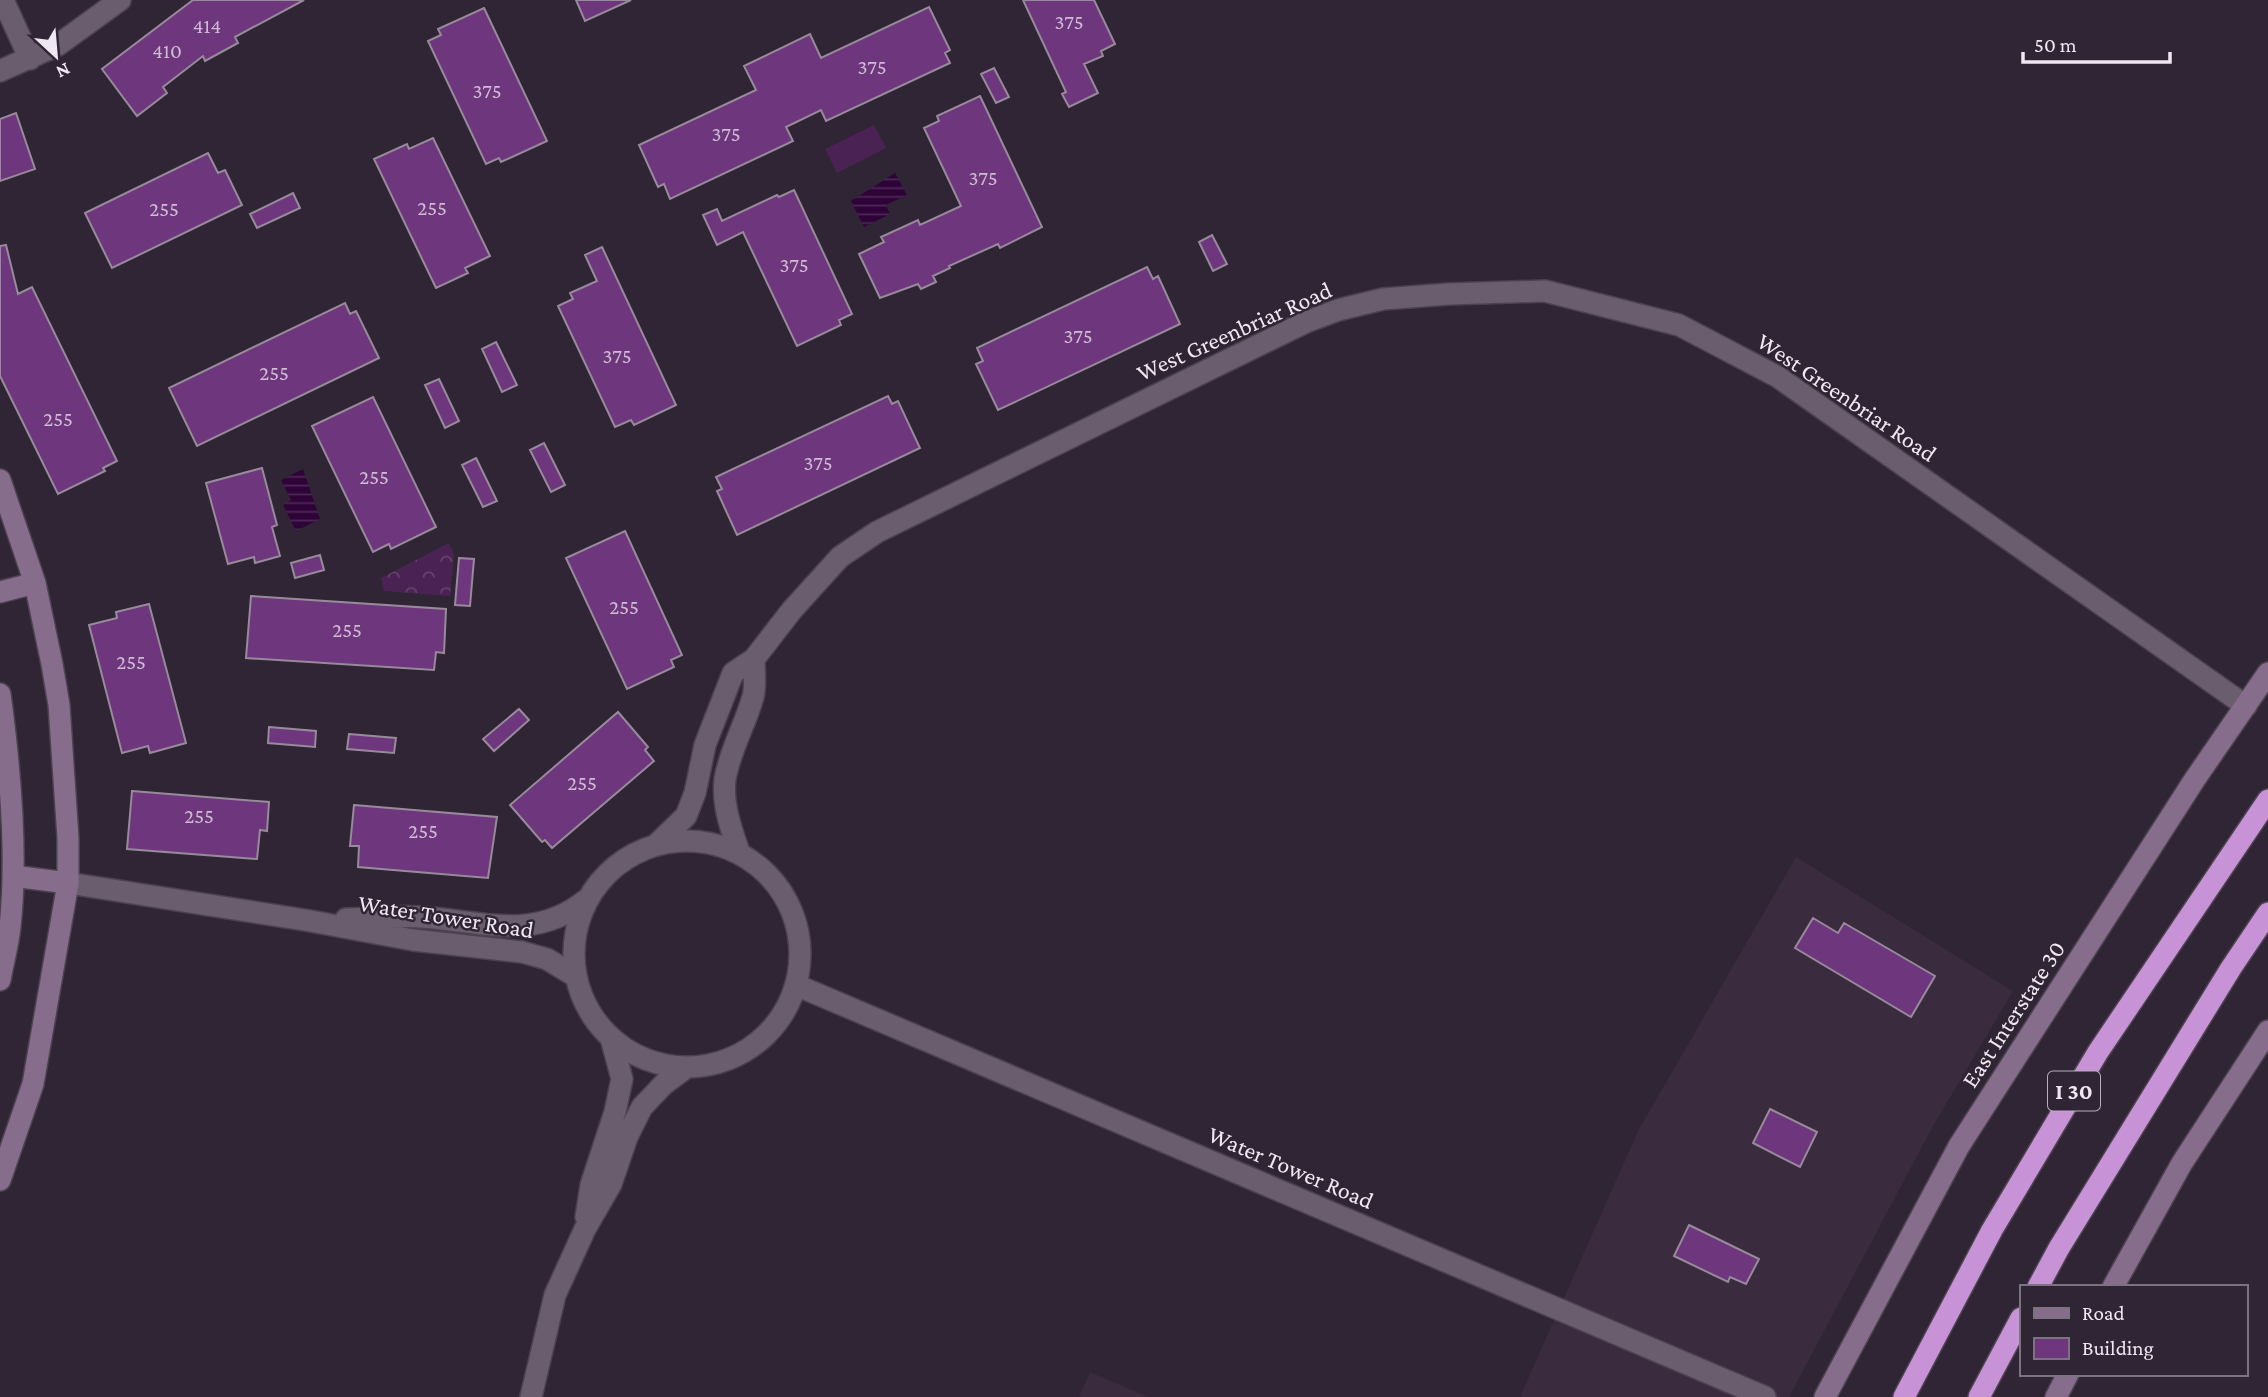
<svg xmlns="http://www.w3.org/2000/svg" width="2268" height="1397" font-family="'Crimson Pro',serif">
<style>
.built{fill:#3b2b3f}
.grass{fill:#4a2354}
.forest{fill:url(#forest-crowns)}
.water{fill:url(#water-rules)}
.building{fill:#6e367c;stroke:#978a9b;stroke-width:2}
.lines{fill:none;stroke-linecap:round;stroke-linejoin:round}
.street-casing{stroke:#4c424f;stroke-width:24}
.secondary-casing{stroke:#4c424f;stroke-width:24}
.highway-casing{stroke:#4c424f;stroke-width:24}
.street{stroke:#6a5d6d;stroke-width:21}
.secondary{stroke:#866d8c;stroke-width:21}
.highway{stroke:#c792d6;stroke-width:21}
.labels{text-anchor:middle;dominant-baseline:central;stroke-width:5;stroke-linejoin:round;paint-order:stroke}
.number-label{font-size:21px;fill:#cfbcd4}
.shield{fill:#302534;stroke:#b6aeb9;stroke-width:2}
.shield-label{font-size:23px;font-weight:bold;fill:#efe8f2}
.street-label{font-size:24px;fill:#efe8f2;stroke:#302534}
</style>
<defs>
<pattern id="forest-crowns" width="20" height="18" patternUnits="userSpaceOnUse" patternTransform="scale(1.75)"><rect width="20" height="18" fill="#4a2354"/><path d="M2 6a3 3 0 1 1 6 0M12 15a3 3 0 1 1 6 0" fill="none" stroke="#64436d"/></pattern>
<pattern id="water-rules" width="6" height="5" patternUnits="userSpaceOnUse" patternTransform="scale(1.75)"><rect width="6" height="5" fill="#2e0338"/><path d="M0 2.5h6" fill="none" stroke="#4d2855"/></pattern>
</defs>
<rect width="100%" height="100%" fill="#302534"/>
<path class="built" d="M1796 857 2013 991 1933 1126 1789 1397H1520L1638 1131Z
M1090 1372 1148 1397H1079Z"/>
<path class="grass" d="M874 125 886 148 837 173 825 149Z"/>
<path class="forest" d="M449 543 454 554 450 596 384 591 381 578Z"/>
<path class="water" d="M895 173 907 195 886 205 890 214 864 227 851 201Z
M303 469 320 519 296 531 283 505 291 500 281 480Z"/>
<path class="building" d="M193 0H304L235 37 238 43 205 61 203 56 163 87 167 93 137 116 102 69Z
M576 0H631L585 21Z
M1023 0H1094L1115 44 1101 51 1103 56 1084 64 1098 93 1069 107 1062 94 1066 92Z
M929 7 950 50 945 53 950 63 826 121 821 110 786 127 793 141 670 199 664 184 658 187 639 145 756 90 744 66 810 34 821 58Z
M484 8 547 141 501 162 499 158 486 164 428 41 441 35 438 29Z
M994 68 1009 97 996 103 981 74Z
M980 96 1042 227 1000 248 998 244 949 266 950 268 933 276 936 282 921 289 918 284 880 298 859 254 884 242 881 237 918 220 920 225 961 206 924 128 939 121 937 116Z
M16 113 35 169 0 181V119Z
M433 138 490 256 465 268 468 273 436 288 374 159 407 144 409 149Z
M208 153 218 173 225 170 242 205 112 268 85 213Z
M794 190 852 314 839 320 841 325 797 346 743 232 717 245 703 215 717 209 722 221 777 195 779 197Z
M293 193 300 208 257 228 250 214Z
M1212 235 1227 264 1213 271 1199 242Z
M6 245 18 294 32 287 117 461 103 468 105 471 58 494 0 376V246Z
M602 247 676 405 634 425 631 420 615 427 558 306 573 299 570 293 597 281 585 255Z
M1147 267 1153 279 1158 276 1180 324 998 410 976 364 983 361 977 348Z
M345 303 350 314 356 311 379 358 197 446 169 388Z
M496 342 517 385 502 392 482 349Z
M439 379 459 421 445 428 425 385Z
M888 396 892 404 898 401 920 448 737 535 717 491 722 489 716 477Z
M373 397 436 527 391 549 389 544 373 552 312 426Z
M544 443 565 485 551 492 530 450Z
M476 458 497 501 483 507 462 465Z
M262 468 277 525 272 527 280 556 255 563 254 557 228 564 206 483Z
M625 531 682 655 671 660 674 667 627 689 566 558Z
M320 555 324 570 295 578 291 563Z
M459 558 474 559 470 606 455 605Z
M251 596 446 609 444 653 436 652 434 670 246 658Z
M149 604 186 743 150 753 148 746 122 753 89 625 117 618 116 612Z
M519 709 529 720 494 751 483 739Z
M618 712 648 747 645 750 654 761 552 848 545 840 542 842 510 805Z
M269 727 316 731 315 747 268 743Z
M349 734 396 738 394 753 347 749Z
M132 791 269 802 267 831 260 830 257 859 127 849Z
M354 805 497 817 488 878 358 867 359 846H350Z
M1813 918 1838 933 1844 923 1935 976 1911 1017 1795 948Z
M1770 1109 1817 1132 1800 1167 1753 1143Z
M1689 1225 1759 1259 1746 1284 1730 1277 1728 1282 1674 1256Z"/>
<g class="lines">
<g class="street-casing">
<path id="street" d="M3 0 30 59
M0 71 58 45 120 0
M574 954a113 113 0 1 1 226 0a113 113 0 1 1-226 0Z
M656 845 686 816 695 793 705 745 733 673 754 659 792 610 840 557 877 532 1306 322 1338 310 1383 299 1449 294 1545 291 1679 325 1778 377 2246 706
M739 852C731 829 722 804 725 779 730 750 745 725 753 697 756 686 754 671 754 659
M68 883 305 920 413 940 522 952 547 959 575 976
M346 919C370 918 396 915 421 917 482 921 534 942 586 900
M796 985 1765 1397
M586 1217 591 1185 615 1112 622 1079 611 1038
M531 1397 555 1295 585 1229 611 1184 627 1137 642 1107 664 1084 687 1067"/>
</g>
<g class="secondary-casing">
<path id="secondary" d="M0 480 35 583 52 664 59 705 68 838V883L33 1084 0 1180
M0 592 35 583
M0 694C10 767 18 853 10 927 8 945 3 963 0 980
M13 876 68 883
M2113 1287 2182 1163 2268 1031
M1825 1397 1959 1146 2195 779 2268 673
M2056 1397 2068 1374"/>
</g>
<g class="highway-casing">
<path id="highway" d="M2038 1287 2059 1248 2231 968 2268 913
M1904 1397 1992 1230 2098 1052 2268 800
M1979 1397 2021 1318"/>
</g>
<use href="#street" class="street"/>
<use href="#secondary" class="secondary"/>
<use href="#highway" class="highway"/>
</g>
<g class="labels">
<g class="number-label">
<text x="1069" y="22">375</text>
<text x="207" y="26">414</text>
<text x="167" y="51">410</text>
<text x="872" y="67">375</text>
<text x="487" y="91">375</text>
<text x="726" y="134">375</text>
<text x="983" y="178">375</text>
<text x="432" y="208">255</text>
<text x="164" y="209">255</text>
<text x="794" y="265">375</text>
<text x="1078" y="336">375</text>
<text x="617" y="356">375</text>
<text x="274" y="373">255</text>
<text x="58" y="419">255</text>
<text x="818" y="463">375</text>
<text x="374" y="477">255</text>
<text x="624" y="607">255</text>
<text x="347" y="630">255</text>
<text x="131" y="662">255</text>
<text x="582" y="783">255</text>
<text x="199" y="816">255</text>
<text x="423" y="831">255</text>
</g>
<rect class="shield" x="2048" y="1071.5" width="52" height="39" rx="5"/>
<g class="shield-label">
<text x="2074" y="1091">I 30</text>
</g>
<g class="street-label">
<text transform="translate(1234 331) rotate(-24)">West Greenbriar Road</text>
<text transform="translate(1847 397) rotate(34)">West Greenbriar Road</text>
<text transform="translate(446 916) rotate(9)">Water Tower Road</text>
<text transform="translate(2013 1014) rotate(-57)">East Interstate 30</text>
<text transform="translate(1291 1167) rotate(23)">Water Tower Road</text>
</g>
</g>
<rect x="2020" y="1285" width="228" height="91" fill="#302534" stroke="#7c7380" stroke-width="2"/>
<rect x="2034" y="1308" width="35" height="10" fill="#866d8c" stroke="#7c7380" stroke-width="2"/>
<text x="2082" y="1320" font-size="21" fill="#efe8f2">Road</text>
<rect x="2034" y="1338" width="35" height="21" fill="#6e367c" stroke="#7c7380" stroke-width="2"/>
<text x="2082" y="1355" font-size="21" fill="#efe8f2">Building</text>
<g transform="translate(56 56) rotate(154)" stroke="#302534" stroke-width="5" paint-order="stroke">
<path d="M0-5L12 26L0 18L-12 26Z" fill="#efe8f2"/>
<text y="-10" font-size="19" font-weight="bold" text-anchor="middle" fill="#efe8f2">N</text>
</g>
<path d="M2023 52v10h147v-10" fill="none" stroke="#efe8f2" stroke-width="3.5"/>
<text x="2034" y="52" font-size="21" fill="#efe8f2" stroke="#302534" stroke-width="5" paint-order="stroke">50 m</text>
</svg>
